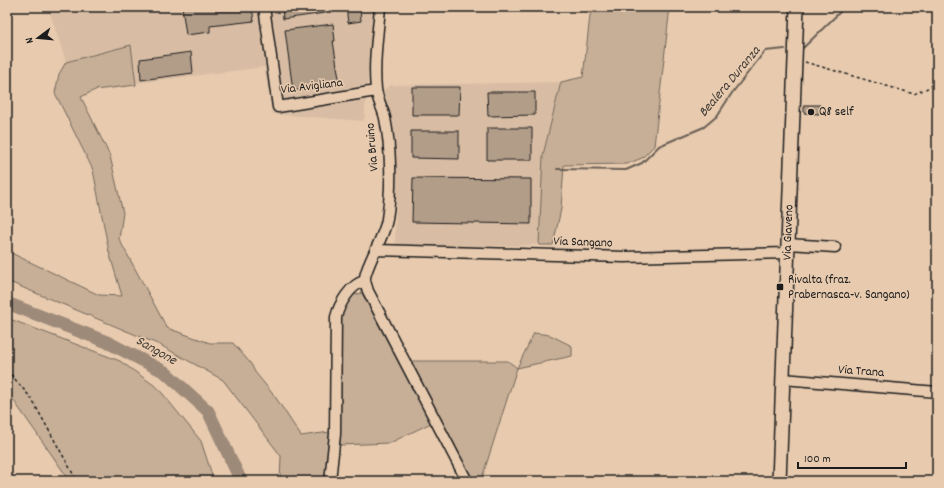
<svg xmlns="http://www.w3.org/2000/svg" width="944" height="488" font-family="Dekko,sans-serif">
<style>
.built{fill:#d8bda4}
.green{fill:#c7af97;stroke:#72665a}
.lines{fill:none;stroke-linecap:round;stroke-linejoin:round}
.stream{stroke:#695e54;stroke-width:2}
.river{stroke:#9d8a79;stroke-width:13}
.building{fill:#b29d89;stroke:#1c1c1c}
.minor-casing{stroke:#1c1c1c;stroke-width:13}
.major-casing{stroke:#1c1c1c;stroke-width:16}
.path{stroke:#1c1c1c;stroke-width:1.5;stroke-dasharray:3 3;stroke-linecap:butt}
.minor{stroke:#e8cbaf;stroke-width:10}
.major{stroke:#e8cbaf;stroke-width:13}
.poi-dot{fill:#1c1c1c;stroke:#e8cbaf;stroke-width:1.5}
.labels{text-anchor:middle;dominant-baseline:central;stroke-width:3;stroke-linejoin:round;paint-order:stroke}
.street-label{font-size:13px;fill:#1c1c1c;stroke:#e8cbaf}
.poi-label{font-size:13px;fill:#1c1c1c;stroke:#e8cbaf;text-anchor:start}
.water-label{font-size:14px;font-style:italic;fill:#433d38;stroke:#e8cbaf}
</style>
<rect width="100%" height="100%" fill="#e8cbaf"/>
<filter id="ink" filterUnits="userSpaceOnUse"><feTurbulence type="fractalNoise" baseFrequency=".025" numOctaves="2"/><feDisplacementMap in="SourceGraphic" scale="8" xChannelSelector="R" yChannelSelector="G"/><feConvolveMatrix kernelMatrix="1 2 1 2 8 2 1 2 1" color-interpolation-filters="sRGB"/></filter>
<g filter="url(#ink)">
<path class="built" d="M48 7H375L364 121 272 114 264 67 136 83 131 45 66 62Z
M561 82 543 155 539 245 395 249 396 170 387 111 382 91 391 85Z"/>
<path class="green" d="M591 7H670L654 146 642 158 627 164 564 165 561 209 553 245H539L543 155 561 82 583 77Z
M131 45 136 85 95 90 81 97 110 156 123 213 119 239 167 328 210 343H233L251 364 255 372 276 398 301 436 330 432 325 481H280L281 456 223 380 160 345 7 281V251L99 295 122 296 109 252 93 170 55 93 59 74 66 62Z
M362 293 431 423 390 443 340 445 339 318 350 296Z
M7 318 120 361 158 388 201 441 214 481H70L7 391Z
M534 333 550 335 572 346V356L517 368 481 481H472L407 361H508L517 368Z"/>
<g class="lines">
<path class="stream" d="M802 49 845 7
M557 169 626 170 642 163 659 146 704 127 717 116 732 93 765 51 785 49"/>
<path class="river" d="M7 303 107 342 165 372 208 411 241 481"/>
</g>
<path class="building" d="M182 7H252L254 21 210 26V32L186 35Z
M282 7H325V13L283 19Z
M346 7H360L361 21 348 23Z
M333 24 335 41H333L340 85 293 91 285 30Z
M191 52 193 73 141 80 140 59Z
M412 87H460L459 115H412Z
M487 92H535V115L488 116Z
M804 105H820L819 114 804 113Z
M487 128H532V160H487Z
M411 131H459V159L411 158Z
M413 178 531 179V224L412 222Z"/>
<g class="lines">
<g class="minor-casing">
<path id="minor" d="M264 7 278 107 376 91
M788 244 835 247
M377 250 624 257 788 253
M365 281 368 291 467 481
M783 379 937 392
M330 481 335 434 336 317C339 305 350 284 365 281 363 270 385 236 387 219 392 187 391 149 385 118 383 109 377 99 376 89 373 62 378 34 380 7"/>
</g>
<g class="major-casing">
<g id="major">
<path id="s1" d="M779 481 797 7"/>
</g>
</g>
<path class="path" d="M805 62 914 94 937 84
M7 370 31 398 77 481"/>
<use href="#minor" class="minor"/>
<use href="#major" class="major"/>
</g>
</g>
<g class="poi-dot">
<circle cx="811" cy="112" r="4"/>
<rect x="776" y="283" width="8" height="8" rx="2"/>
</g>
<g class="labels">
<g class="street-label">
<text transform="translate(312 87) rotate(-7)">Via Avigliana</text>
<text transform="translate(373 147) rotate(-95)">Via Bruino</text>
<text stroke="none"><textPath href="#s1" startOffset="249">Via Giaveno</textPath></text>
<text transform="translate(583 243) rotate(2)">Via Sangano</text>
<text transform="translate(861 372) rotate(4)">Via Trana</text>
</g>
<g class="poi-label">
<text x="819" y="112">Q8 self</text>
<text x="788" y="280">Rivalta (fraz.<tspan x="788" dy="15">Prabernasca-v. Sangano)</tspan></text>
</g>
<g class="water-label">
<text transform="translate(730 82) rotate(-50)">Bealera Duranza</text>
<text transform="translate(156 351) rotate(30)">Sangone</text>
</g>
</g>
<rect width="944" height="488" fill="none" stroke="#e8cbaf" stroke-width="24"/>
<rect x="12" y="12" width="920" height="464" fill="none" stroke="#1c1c1c" stroke-width="1.5" filter="url(#ink)"/>
<g transform="translate(38 38) rotate(254)" stroke="#e8cbaf" stroke-width="3" paint-order="stroke">
<path d="M0-3L7 15L0 10L-7 15Z" fill="#1c1c1c"/>
<text y="-6" font-size="11" font-weight="bold" text-anchor="middle" fill="#1c1c1c">N</text>
</g>
<path d="M798 462v6h108v-6" fill="none" stroke="#1c1c1c" stroke-width="2"/>
<text x="804" y="462" font-size="12" fill="#1c1c1c" stroke="#e8cbaf" stroke-width="3" paint-order="stroke">100 m</text>
</svg>
